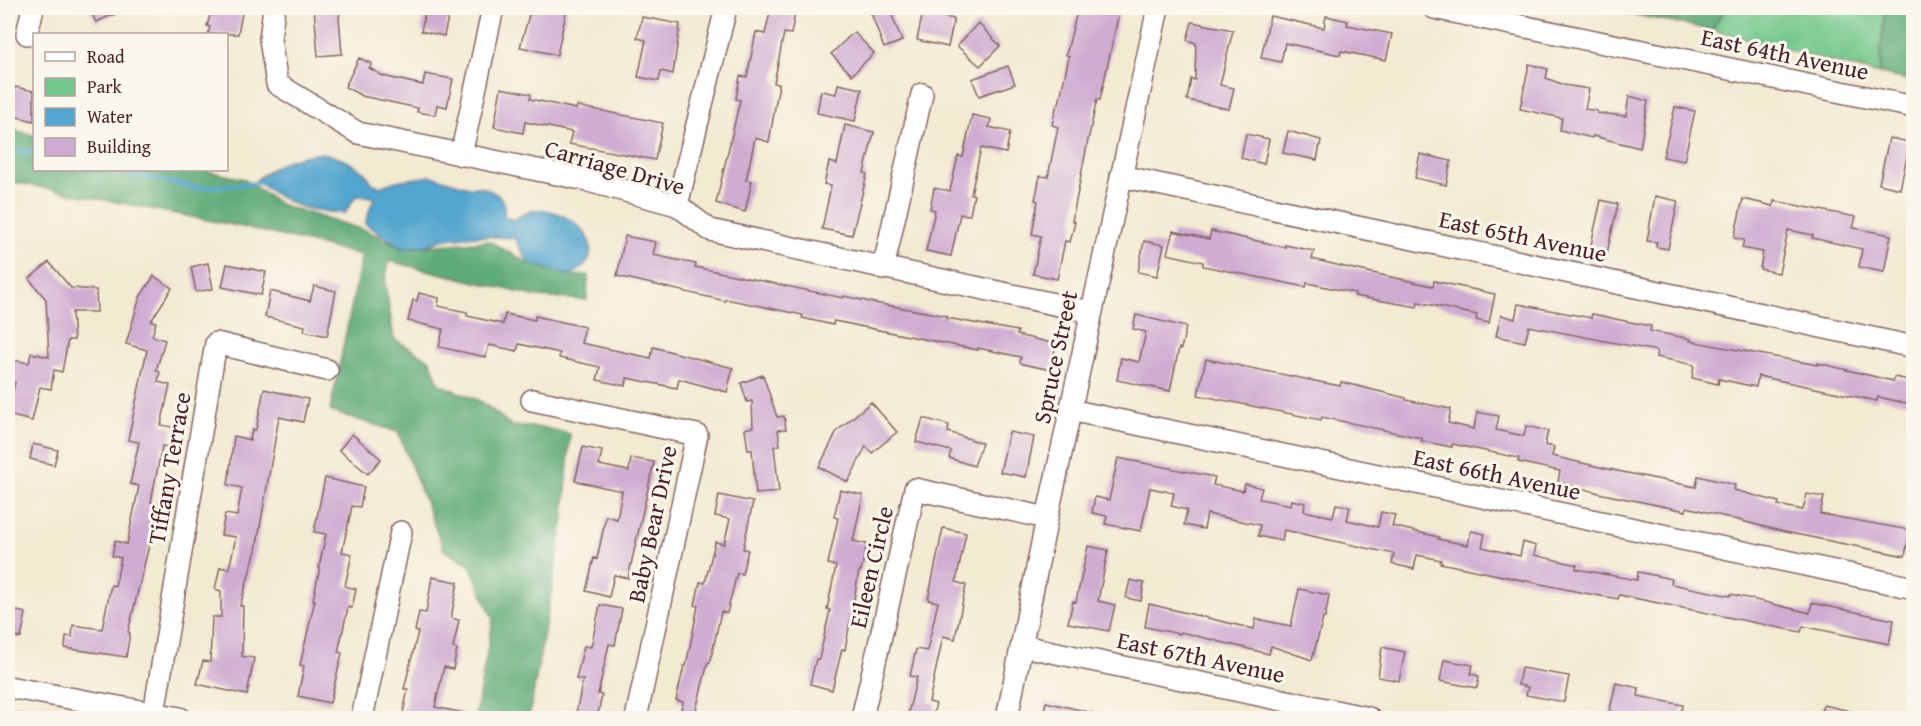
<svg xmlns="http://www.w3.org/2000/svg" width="1921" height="726" font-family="'Gentium Book Plus',serif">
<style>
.green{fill:#75c88c;stroke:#60745c;stroke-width:1.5}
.forest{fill:#60ac78;stroke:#556652;stroke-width:1.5}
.water{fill:#53a6cf;stroke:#4e627d;stroke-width:1.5}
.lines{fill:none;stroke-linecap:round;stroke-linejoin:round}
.stream{stroke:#53a6cf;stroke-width:4.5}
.building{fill:#cfacd2}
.minor-casing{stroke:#856665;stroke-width:24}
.minor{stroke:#fff;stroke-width:21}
.labels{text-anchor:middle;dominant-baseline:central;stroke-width:6;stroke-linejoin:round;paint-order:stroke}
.street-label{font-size:24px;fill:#4a1f2b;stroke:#fbf7ec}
</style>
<rect width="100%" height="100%" fill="#fbf7ec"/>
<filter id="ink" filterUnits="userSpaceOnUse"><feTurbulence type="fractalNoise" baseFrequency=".0167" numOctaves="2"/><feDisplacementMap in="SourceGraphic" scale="12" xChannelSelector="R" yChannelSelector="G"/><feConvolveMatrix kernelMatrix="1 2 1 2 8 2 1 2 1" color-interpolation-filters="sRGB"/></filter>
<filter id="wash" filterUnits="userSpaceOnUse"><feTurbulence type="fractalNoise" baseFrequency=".008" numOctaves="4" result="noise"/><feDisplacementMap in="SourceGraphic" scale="24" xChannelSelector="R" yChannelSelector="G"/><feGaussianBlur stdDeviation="1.35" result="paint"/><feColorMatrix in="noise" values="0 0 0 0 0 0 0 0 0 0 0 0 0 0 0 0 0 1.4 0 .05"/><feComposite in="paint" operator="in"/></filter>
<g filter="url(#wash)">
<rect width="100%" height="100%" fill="#f3ead2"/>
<path class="green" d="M1725 8H1885L1879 74 1712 30Z"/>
<path class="forest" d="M1600 8H1725L1712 30Z
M1885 8H1913V81L1879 74Z
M8 129 34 135V170H202L244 179 281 205 367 231 402 248 489 241 528 263 570 276 588 275 587 300 538 297 389 261 385 282 394 339 430 360 439 384 482 402 512 426 546 428 570 434 564 518 529 718H475L493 619 470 565 444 550 398 432 330 411 362 255 243 227 8 181Z
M12 706 70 718H10Z"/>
<path class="water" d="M322 153C339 157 364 166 372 183L380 187 396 181 432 176 469 187H482L499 195 504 204V216L513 220C519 217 527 211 534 210 559 206 602 233 588 261 585 267 576 272 570 276L528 263 515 238 477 236 445 239 425 246 402 248 365 224 374 197 356 196 345 213C306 211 287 206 256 180 281 161 291 157 322 153Z"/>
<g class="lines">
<path class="stream" d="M8 148 34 154
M109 170 198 188 260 183"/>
</g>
<g id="blocks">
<path class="building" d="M89 8H129L96 22Z
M212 8H243L238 34H208L210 27 207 26Z
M314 8H341L339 17 342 54 318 56Z
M426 8H450L444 36 421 31Z
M531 8H567L557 55 520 47Z
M771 8H796L791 34 784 33 774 83 779 84 769 142 755 138 746 180 752 181 745 212 716 203 740 100 736 99 740 76 747 77 756 32 765 34Z
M886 8H889L902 41 884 48 871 13Z
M1078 8H1120L1100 100 1097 99 1087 145 1072 221 1075 222 1070 242 1065 241 1057 279 1033 274 1041 236 1032 234 1038 201 1035 200 1040 176 1048 177 1058 127 1052 125 1057 104H1059L1069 56 1066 55Z
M923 12 954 19 948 47 917 40Z
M1270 16 1324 28 1326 16 1348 21 1347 25 1392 34 1386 60 1341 51 1340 55 1285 43 1281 62 1261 58Z
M642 17 680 24 673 74 661 71 659 81 638 77 646 40 637 38Z
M1192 22 1233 30 1220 85 1234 88 1229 109 1187 100 1191 79 1195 80 1196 43 1187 40Z
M978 23 1000 46 980 66 957 46Z
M854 32 874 53 852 75 831 54Z
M359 58 372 64 369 68 383 76 423 85 425 74 453 79 447 107 437 105 435 115 417 112 418 108 362 96 345 87Z
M1529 64 1548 69 1546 78 1564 85 1589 89 1585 109 1597 111V113L1626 116 1629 96 1648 101 1640 148 1593 136 1592 138 1560 130 1562 118 1520 109Z
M1008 66 1015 84 979 96 972 79Z
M838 84 862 89 855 121 817 113 821 91 836 94Z
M15 87 34 91V121L9 115Z
M501 88 531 94 530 99 576 109 577 106 663 123 655 160 569 144 572 132 525 122 523 133 494 127Z
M1675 107 1695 111 1684 161 1663 157Z
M972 115 991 119 989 127 1010 132 1006 153 981 148 971 194 974 195 970 215 960 214 951 256 926 251 935 210 930 209 934 188 950 191 958 156 963 157Z
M845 125 874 132 864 173 867 174 852 235 822 229 831 186 824 184 829 162 837 164Z
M1288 131 1321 140 1317 160 1283 153Z
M1246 134 1269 139 1264 164 1241 158Z
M1889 138 1910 142 1900 189 1879 184Z
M1420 154 1451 161 1446 185 1415 178Z
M1655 196 1678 201 1668 249 1656 247 1657 242 1647 241Z
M1743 199 1773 206 1774 201 1856 217 1853 228 1891 235 1884 272 1859 267 1862 249 1812 238 1813 235 1788 230 1779 273 1760 269 1763 252 1742 248 1744 240 1734 238Z
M1601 200 1618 204 1607 253 1590 249Z
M1173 231 1209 239 1211 231 1285 247V245L1314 251 1312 259 1349 268 1433 286 1434 281 1495 294 1489 323 1476 320 1477 315 1418 302 1417 307 1355 296V293L1307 283 1306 287 1203 266V262L1167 254Z
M625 236 656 242 653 255 696 264 695 267 843 298 844 296 875 303 947 316V318L1018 331 1017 335 1056 344 1051 370 1023 364 1020 362 1021 357 978 348V350L834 321 833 325 802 318 803 315 726 299 725 301 617 276Z
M1144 241 1164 245 1157 276 1138 272Z
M49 262 71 288 96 290 97 312H72L74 340H68L62 372 54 370 51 389 40 387 32 421 8 415 15 382 9 381 13 360 29 363 31 353 49 357 46 299 29 279Z
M208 263 213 289 196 292 191 267Z
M227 264 266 272 261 295 222 287Z
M154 276 172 288 151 321 156 322 152 336 165 340 156 371 160 372 158 382 170 385 161 425 173 427 169 447 162 446 151 502 159 504 128 632 130 633 126 657 65 648 66 636 72 637 73 625 102 629 111 585 115 586 121 558 112 556 115 541 127 544 139 486 130 484 139 442 128 440 147 350 126 344 140 297Z
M314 286 336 291 327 336 304 331 305 326 265 317 270 291 310 301Z
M419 293 439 298 438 306 467 312V316L503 324 505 314 535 320V316L585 327 581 343 651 358 653 347 733 368 727 392 679 379 677 388 627 378 626 386 597 380 600 367 559 358 560 353 519 344 517 351 489 345 486 357 439 347 443 329 408 321 413 300 417 301Z
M1518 304 1591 318 1592 314 1625 321 1651 326 1650 331 1691 339 1690 341 1818 365V363L1893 381 1894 377 1914 381V405L1878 397 1877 401 1758 376 1756 387 1719 379 1718 384 1692 378 1694 365 1656 357 1657 351 1529 326 1525 342 1496 336 1501 315 1515 319Z
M1136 315 1186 327 1181 349 1179 348 1170 391 1117 380 1121 358 1139 362 1146 332 1133 329Z
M1206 359 1340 386 1341 382 1406 398V400L1451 409 1448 423 1474 429 1477 412 1499 416 1496 430 1524 436 1526 426 1548 431 1545 445 1554 447 1552 456 1608 469 1696 487 1698 476 1735 485 1734 490 1779 502 1778 505 1803 510 1807 494 1824 497 1820 514 1910 530 1905 556 1785 532 1687 507 1686 511 1603 494 1558 482 1560 471 1518 462 1519 458 1452 444V447L1421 441 1422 438 1322 417 1321 420 1198 395Z
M763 375 777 417 784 416 786 429 778 430 780 445 774 446 779 492 756 494 752 450H748L745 429 753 427 752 401 747 402 741 383Z
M264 389 308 399 303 422 279 417 256 550 240 606H243L242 656 254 658 247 695 197 684 203 661 210 662 212 617H221V591L215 589 220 567 229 569 236 537 221 535 225 514 237 516 242 488 228 485 234 436 250 440 252 430H256Z
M871 402 897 432 872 453 866 446 848 482 819 467 837 431Z
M923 418 949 425 948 432 982 443 974 466 949 458 951 451 916 442Z
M1009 432 1034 437 1026 477 1000 472Z
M352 434 381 459 368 474 339 450Z
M33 444 58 450 54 465 30 459Z
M583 447 602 451 599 465 629 471 631 458 654 462 628 578 614 575 609 597 586 591 594 558 597 559 606 516 617 519 622 491 575 481Z
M1118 458 1215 477 1213 485 1243 491 1245 484 1262 488 1259 499 1291 505 1292 500 1305 503 1304 511 1333 517 1336 504 1350 507 1347 520 1378 527 1381 512 1395 515 1392 526 1439 537 1438 539 1468 545 1471 531 1485 534 1482 547 1520 556 1523 542 1536 546 1534 555 1577 565 1576 569 1637 580 1638 572 1672 579 1671 584 1730 596 1731 594 1810 613 1812 603 1894 620 1889 644 1803 626 1801 632 1619 595 1618 599 1584 593 1440 563 1441 560 1417 555 1414 569 1392 564 1394 554 1284 530 1282 541 1258 536 1260 525 1207 514 1204 529 1184 525 1187 510 1171 506 1174 493 1150 488 1141 531 1105 524 1107 516 1092 513 1095 497 1109 500Z
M325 478 364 487 360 507 352 506 342 552 352 554 345 586 356 589 352 608 348 607 338 652 342 653 330 703 298 696 304 666 300 665 315 600H313L320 567H319L326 534 314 532Z
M840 490 863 495 853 541 867 544 861 571H859L845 650 842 649 832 690 810 684 816 659H819L830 610 827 609 836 566 828 564 838 518 834 517Z
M719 495 753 502 743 549 748 550 742 574 737 573 727 613 721 612 710 663 708 662 694 718H679L683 702 676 700 684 666H686L698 606 695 605 700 582 705 583 715 542 724 544 730 519 715 516Z
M943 528 966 533 956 582 966 585 955 639 943 636 929 702 936 704 932 718H907L917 677 910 676 916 649 927 651 938 602 928 600Z
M1088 546 1108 550 1098 601 1115 605 1109 631 1068 623 1073 601 1076 602Z
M432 577 458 582 451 618 459 620 453 648 457 649 453 669 444 667 435 707 464 713 463 718H402L408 689H404L418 632 415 631 419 612 426 613Z
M1130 580 1144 583 1141 601 1126 598Z
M1299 589 1329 595 1325 618H1323L1312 660 1271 646 1269 654 1181 632 1180 634 1145 627 1149 604 1254 629 1256 619 1291 626Z
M600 605 622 609 615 645 609 644 598 694 602 695 597 718H575L583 680 576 679 584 646 591 647Z
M8 609 26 613 21 638 8 635Z
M1382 647 1405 652 1399 681 1378 677Z
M1444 660 1473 665 1471 674 1479 676 1477 688 1440 681Z
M1521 668 1569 676 1564 702 1526 695 1528 687 1518 685Z
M1616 683 1639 688 1638 696 1683 705 1680 718H1608Z
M1046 702 1093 713V718H1042Z
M1823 705 1860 713 1859 718H1820Z"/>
</g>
</g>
<g filter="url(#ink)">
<use href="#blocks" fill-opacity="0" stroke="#856665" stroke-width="1.5"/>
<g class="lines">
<g class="minor-casing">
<path id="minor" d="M274 8 270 39 277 84 358 133 581 179 677 205 710 230 1091 312
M1434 8 1914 107
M27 34 33 8
M461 155 493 8
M1121 176 1914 347
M677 205 726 8
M883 269 922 94
M532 400 697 435 636 718
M1070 410 1914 588
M1023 646 1369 718
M8 687 180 718
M154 713 216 343 327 370
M362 718 401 532
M862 718 915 489 1047 518
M1007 718 1047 518 1158 8"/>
</g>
<use href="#minor" class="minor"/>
</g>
</g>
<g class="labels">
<g class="street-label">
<text transform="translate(1785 54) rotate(12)">East 64th Avenue</text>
<text transform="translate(615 167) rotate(16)">Carriage Drive</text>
<text transform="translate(1523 236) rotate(12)">East 65th Avenue</text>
<text transform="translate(1055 357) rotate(-78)">Spruce Street</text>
<text transform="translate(169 468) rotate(-80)">Tiffany Terrace</text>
<text transform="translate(1497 474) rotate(12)">East 66th Avenue</text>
<text transform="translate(652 524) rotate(-78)">Baby Bear Drive</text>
<text transform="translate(871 567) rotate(-77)">Eileen Circle</text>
<text transform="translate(1201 657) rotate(12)">East 67th Avenue</text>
</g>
</g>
<rect width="1921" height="726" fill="none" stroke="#fbf7ec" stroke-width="30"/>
<rect x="33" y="33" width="195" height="138" fill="#fbf7ec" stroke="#b4a19f" stroke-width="1.5"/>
<rect x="45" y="52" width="30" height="9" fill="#ffffff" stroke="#b4a19f" stroke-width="1.5"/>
<text x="87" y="63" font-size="18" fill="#4a1f2b">Road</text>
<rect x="45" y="78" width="30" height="18" fill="#75c88c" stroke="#b4a19f" stroke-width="1.5"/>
<text x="87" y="93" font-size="18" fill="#4a1f2b">Park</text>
<rect x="45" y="108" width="30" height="18" fill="#53a6cf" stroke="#b4a19f" stroke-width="1.5"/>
<text x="87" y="123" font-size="18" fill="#4a1f2b">Water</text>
<rect x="45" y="138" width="30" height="18" fill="#cfacd2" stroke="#b4a19f" stroke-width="1.5"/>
<text x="87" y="153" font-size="18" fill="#4a1f2b">Building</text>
</svg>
